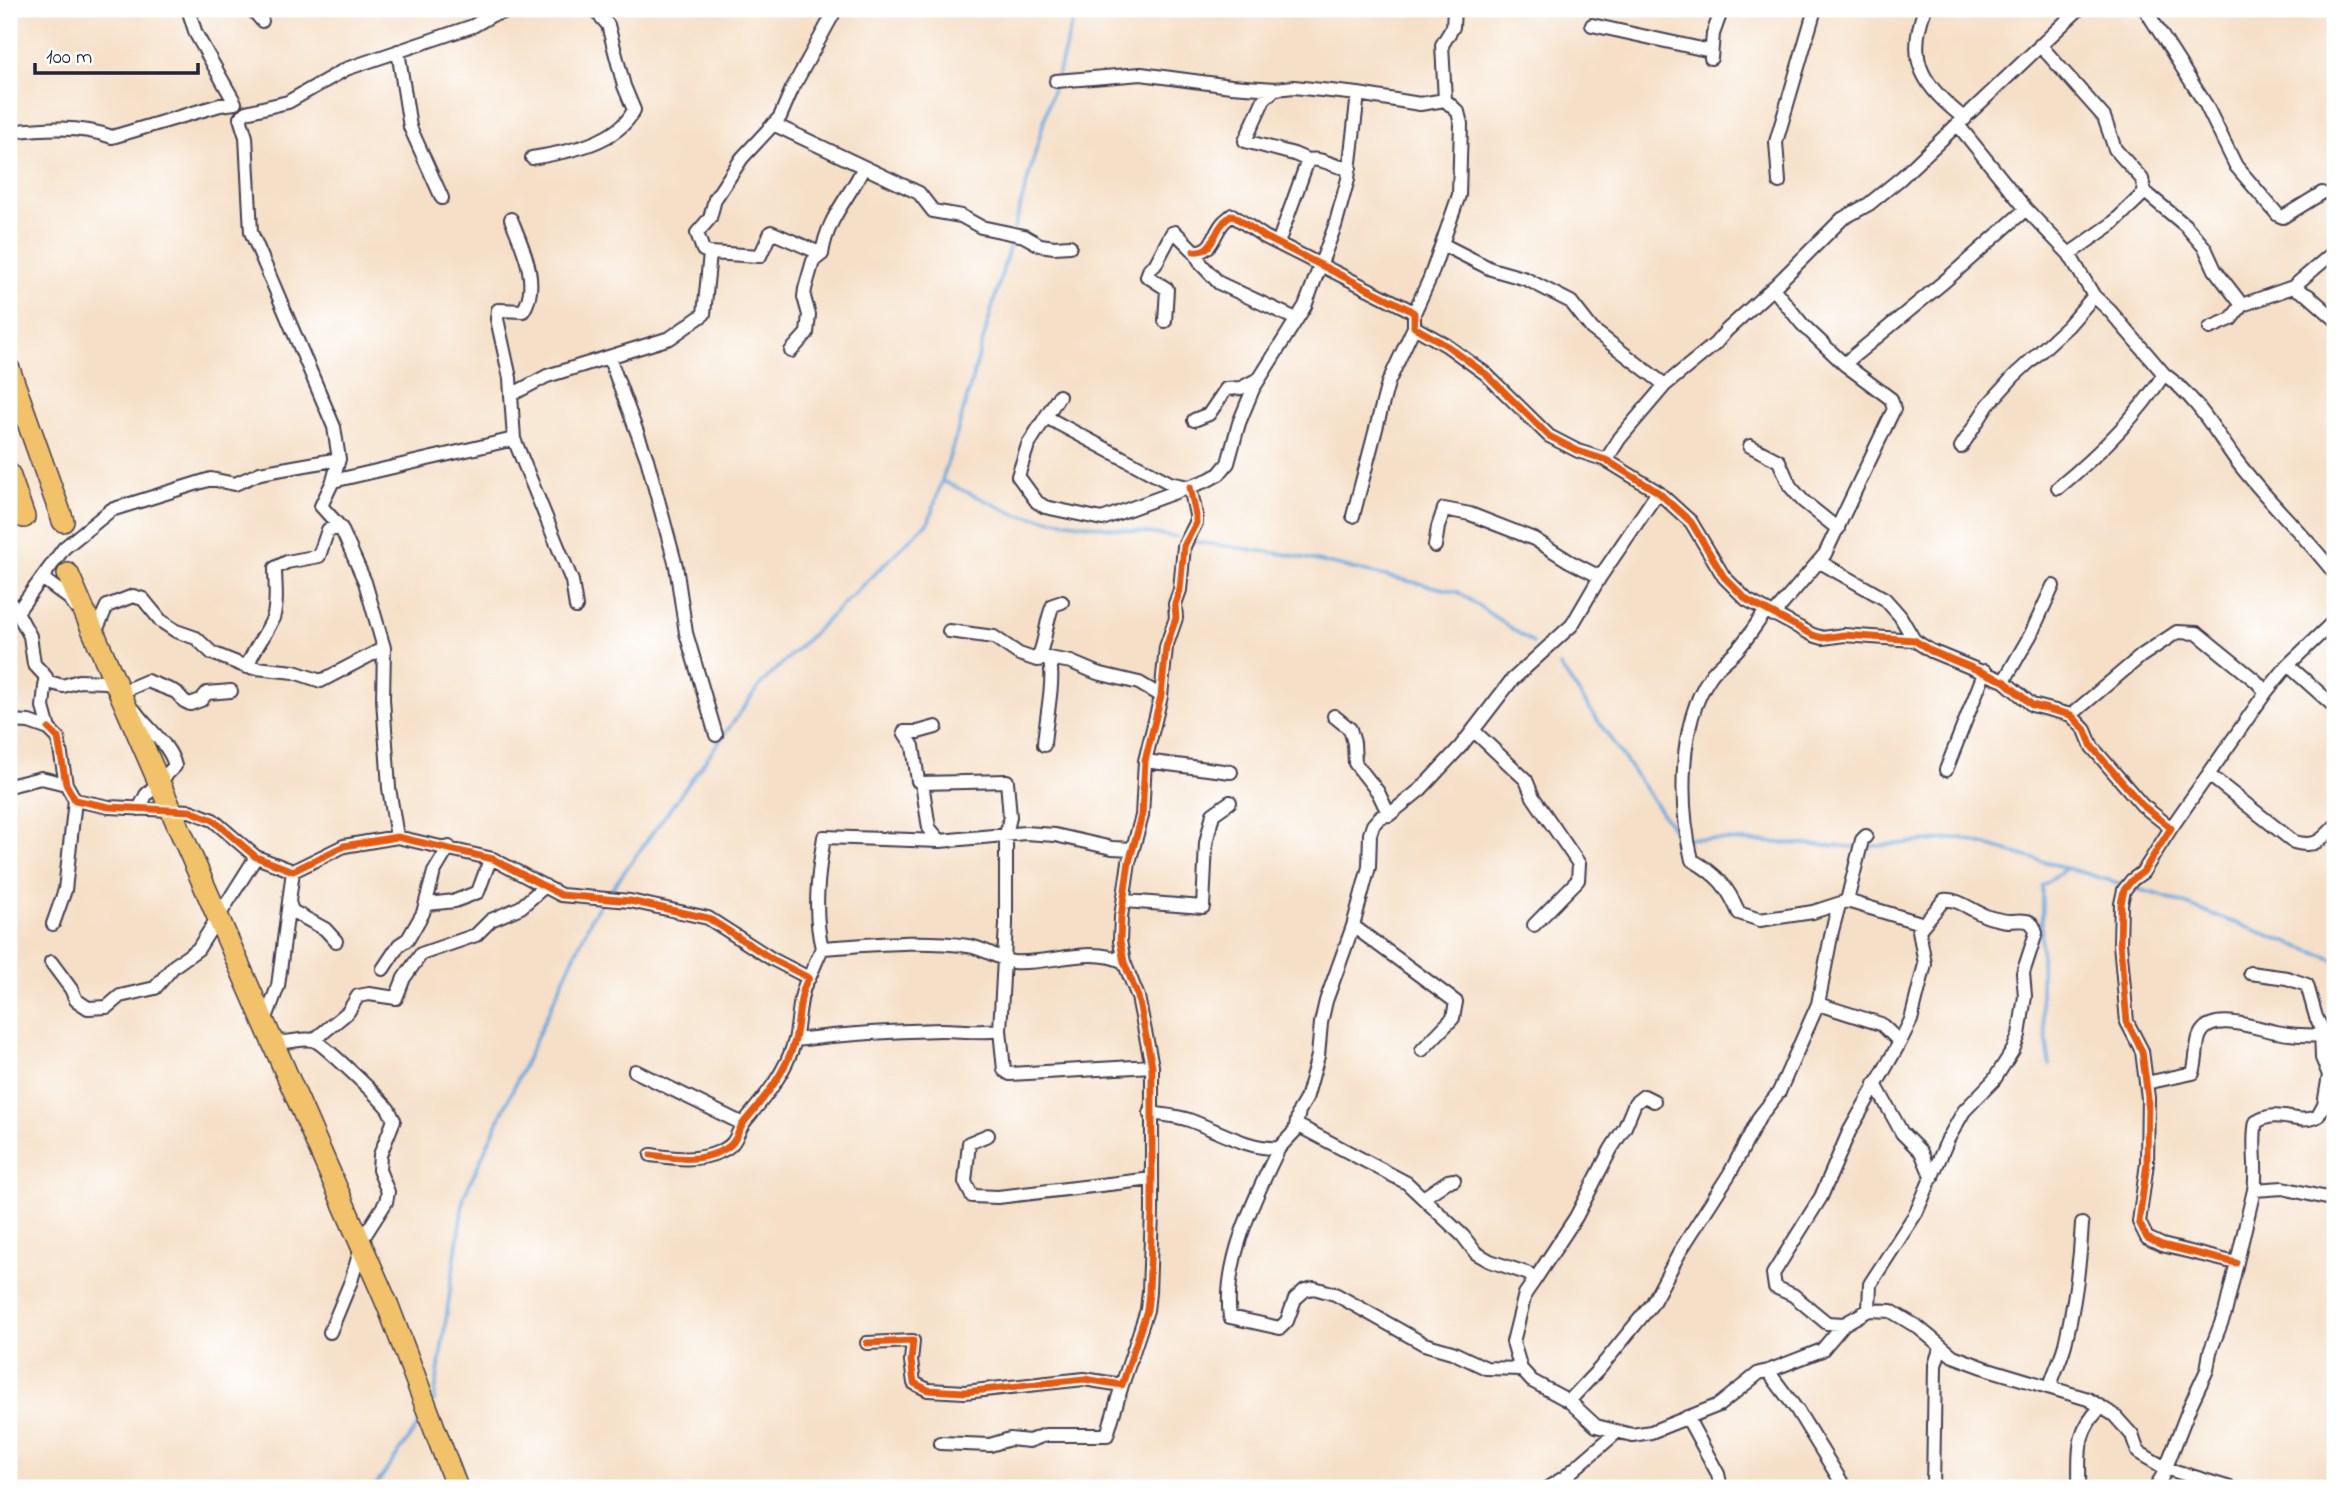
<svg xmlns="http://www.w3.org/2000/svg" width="2344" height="1497" font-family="'Indie Flower',sans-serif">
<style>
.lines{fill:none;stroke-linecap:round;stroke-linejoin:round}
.stream{stroke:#6ba9dd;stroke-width:3.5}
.minor-casing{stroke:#423e50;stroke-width:16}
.trunk-casing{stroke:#423e50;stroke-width:24}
.minor{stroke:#fff;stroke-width:12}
.trunk{stroke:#f2c26a;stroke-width:21}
.cycleway-casing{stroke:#fff;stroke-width:11}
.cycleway{stroke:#e8590c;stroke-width:7}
</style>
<rect width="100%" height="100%" fill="#fff"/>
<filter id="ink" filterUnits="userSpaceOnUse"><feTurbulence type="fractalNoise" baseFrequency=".0143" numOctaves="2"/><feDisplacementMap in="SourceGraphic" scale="14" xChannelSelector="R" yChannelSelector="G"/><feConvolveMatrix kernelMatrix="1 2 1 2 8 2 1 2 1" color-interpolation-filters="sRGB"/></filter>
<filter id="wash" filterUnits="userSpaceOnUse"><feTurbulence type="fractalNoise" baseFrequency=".00686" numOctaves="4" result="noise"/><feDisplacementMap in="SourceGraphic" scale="28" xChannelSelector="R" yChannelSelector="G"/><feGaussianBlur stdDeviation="1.57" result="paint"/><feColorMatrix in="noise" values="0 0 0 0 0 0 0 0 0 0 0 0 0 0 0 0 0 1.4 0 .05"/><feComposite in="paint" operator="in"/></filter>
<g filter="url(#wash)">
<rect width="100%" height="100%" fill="#f5dfc6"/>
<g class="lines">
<path class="stream" d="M1057 78 1076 9
M1014 229 1054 85
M942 481 1018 515 1176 537
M1196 542 1290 555 1458 592 1533 643
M1560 666 1675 832 1686 838 1856 847
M1864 847 1961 838 2122 884
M2130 887 2160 895 2335 960
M608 894 761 684 929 521 957 433 1012 237
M2050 1065 2041 998 2042 886 2066 868
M434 1401 464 1196 592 917 601 903
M374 1488 422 1420"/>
</g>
</g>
<g filter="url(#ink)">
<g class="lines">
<g class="minor-casing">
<path id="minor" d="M252 9 262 21
M1925 9C1905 61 1924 87 1965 119
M2145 9 2206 105 2236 166 2278 215 2283 217 2322 193
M1592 25 1711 51
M2040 45 2104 117 2115 149 2142 179 2145 192 2186 226 2205 248 2215 270 2242 305
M398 51 410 127 442 198
M1711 58 1713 34 1722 9
M1056 81 1141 74 1231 86 1275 89
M773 124 919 193 933 211 961 216 981 227 1024 236 1040 245 1054 247 1070 246
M1958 125 2026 209 2069 254 2094 296 2110 311 2164 374
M9 132C42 128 80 125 112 137L220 105 235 103 196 34 188 9
M532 158C566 152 617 144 634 110L624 86 608 25 594 9
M1308 160C1324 157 1335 169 1350 168
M1779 182 1776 142 1815 9
M1278 243 1308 160 1294 154 1245 141 1264 99 1275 89 1294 87 1358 94 1420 104 1445 100
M1442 244 1491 269 1526 279 1571 302 1592 329 1665 385
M1194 251C1213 253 1213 234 1223 223 1225 220 1229 218 1232 215L1265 237 1408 309 1414 313V327L1446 345 1486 374 1549 436 1578 451 1606 460 1658 492 1691 522 1724 577 1747 600 1813 635 1823 638 1844 635 1914 640 1931 651 2004 681 2032 705 2071 715 2085 730 2092 747 2142 805 2171 828 2143 872 2132 880 2124 890 2121 904 2120 943 2127 1022 2142 1051 2148 1098 2147 1163 2139 1222 2147 1238 2162 1245 2236 1263
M822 254 771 232 760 256 710 253 703 250 697 233 710 218 715 199 742 158 780 117 792 89 836 9
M2069 254 2112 224 2145 192
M2293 287 2309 296 2335 319
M1773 288 1802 324 1844 364 1946 280 2026 209
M1414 313 1430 278 1459 195 1461 124 1458 112 1445 100 1442 45 1453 27 1454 9
M1165 321 1167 289 1147 276 1150 268 1155 265 1172 233 1175 232 1194 251 1202 265 1219 283 1296 319
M2210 328 2231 319 2242 305 2293 287 2335 251
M791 351 807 333 809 315 804 297 805 289 813 261 822 254C827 218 849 198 864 167
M609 357 647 459 676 566 686 633 716 735
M511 395 510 378 497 319 498 310 523 311C541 284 522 246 511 219
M1059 396 1028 445 1018 476 1037 502 1045 507 1102 519 1208 480 1219 474 1228 463 1239 423 1253 389 1305 306 1335 226 1348 179 1358 94
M1046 417 1170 483 1189 487
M1194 420 1209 414 1226 389 1241 388 1258 379
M514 439 572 581 576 607
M1750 446 1779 461 1790 486 1803 501 1838 529
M1961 447 1988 405 2014 376 2068 326 2094 296
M1606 460 1620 438 1665 385 1715 344 1727 330 1776 285 1842 219 1869 204 1901 178 2079 9
M333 481 514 439 511 395 547 376 670 338 704 314 710 253
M2058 488C2098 455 2136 418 2164 374 2198 399 2212 427 2236 460 2266 500 2304 534 2335 574
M1353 516 1388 383 1414 327
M341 528 328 530 319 556 287 562 275 568C275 583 278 603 273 618 266 635 253 649 247 667L294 672 321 681 384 648
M1435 546 1438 527 1444 509 1470 514 1534 539 1569 561 1600 577
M1820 562 1885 599 1900 616 1914 640
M42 578 70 599 75 607
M9 601 17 612 64 548 111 510 211 479 235 484 260 473 339 459
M1766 611C1756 624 1748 638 1737 650 1729 659 1717 666 1710 677 1678 724 1679 806 1692 860 1718 875 1727 886 1739 913L1760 920 1813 912 1847 901 1862 840 1866 836
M1773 615 1825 554 1894 409 1891 399 1844 364
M949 631 994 637 1019 654 1037 660 1049 658 1071 662 1097 673 1139 683 1161 696
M91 635 98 626 107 606 133 596 143 599 161 621 176 631 196 638 212 653 247 667
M1037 660C1046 643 1045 623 1053 605L1062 602
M2288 665 2335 707
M45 681 63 686 79 681 106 682 119 687
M2004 681 2031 634 2053 586
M124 693 126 690 147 681 176 692 184 701 190 704 201 700 207 693 231 691
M135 711C147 729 170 744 175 766L146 795 139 809
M2071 715 2141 656 2177 632 2197 633 2256 681 2266 692
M1334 716 1350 729 1354 743 1355 763 1378 792 1389 815
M9 721 29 722 49 729 43 707 46 677 34 664 30 636 17 612
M49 729 58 738 66 784 75 800 109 807 190 811 213 820 256 857 293 871 344 846 397 837 493 859 561 895 630 901 708 918 772 959 809 978C799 989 799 1023 795 1040 786 1072 766 1096 745 1121 735 1133 739 1144 719 1152 697 1162 674 1158 651 1155
M1473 730 1526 780 1533 797 1579 864 1578 880 1534 925
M1044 745C1045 722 1056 678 1049 658
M1145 761 1231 772
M1946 770 1985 671
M2209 775 2294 842C2315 848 2321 841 2335 826
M922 783 918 781 913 746 904 732H918L936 727
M9 786 41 778 66 784
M2171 828 2266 692 2288 665 2335 620
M397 837 389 788 383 699 384 648 365 582 341 528 321 506 333 481 339 459 334 427 251 232 246 137 240 118 246 112 288 102 346 69 473 26 492 15 518 9
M940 841 929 828 922 783 1007 781 1010 817 1006 835V924L1000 1030 1004 1070 1010 1074 1152 1066
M1125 901 1203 907 1206 843 1213 814 1230 802
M1847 901 1924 924
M289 902 292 911 325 929 336 941
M427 904 455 901 478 892 488 865 493 859
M53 924 65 890 75 800
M1353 926 1456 1002 1453 1018 1422 1050
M822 948C813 913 818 873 824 837L940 841 1025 833 1055 835 1112 848 1133 849
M51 962 71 989 76 1000 88 1008 107 1007 120 996 155 988 174 966 198 949 256 857
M383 969 399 945 408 939 423 913 434 872 449 847
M809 978 822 948C870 945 920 939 968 946 982 947 1003 961 1013 962 1049 965 1091 945 1124 962
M1818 1004 1881 1024 1900 1042 1849 1132 1821 1197 1773 1274 1775 1287 1793 1295 1827 1323 1844 1324
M265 1021 278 986 293 871
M270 1038C287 1047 297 1037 313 1040 322 1042 382 1100 389 1110 390 1112 393 1119 394 1120L380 1155 379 1170 388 1192 386 1202 365 1235 351 1281 330 1332
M314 1040 348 1012 358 996 369 994 396 998 404 978 421 954 476 935 491 920 521 907 545 886
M795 1040C843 1034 892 1031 941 1030 961 1030 980 1033 1000 1030
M635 1071 743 1124
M2146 1083 2193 1073C2197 1061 2196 1042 2200 1035 2211 1010 2258 1029 2276 1032 2296 1036 2315 1036 2335 1035
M1875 1084 1902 1133 1921 1152 1932 1178
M1150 1113C1163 1115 1177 1116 1189 1120 1217 1130 1249 1150 1279 1148L1295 1131 1299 1111 1306 1099 1318 1056 1321 1023 1326 1001 1353 926 1369 867 1370 834 1373 825 1380 817 1389 815 1421 789 1461 746 1511 681 1572 625 1600 577 1658 492
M1297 1125 1407 1183 1463 1236 1476 1253 1490 1261 1529 1274 1534 1281 1525 1294 1513 1342 1521 1369 1532 1381 1569 1401 1596 1426 1632 1435 1651 1432 1719 1405 1759 1373 1768 1371 1797 1410 1845 1488
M988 1135 969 1143 965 1182 972 1196 998 1197 1152 1179
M1279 1148C1256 1195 1222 1263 1230 1317L1280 1328 1287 1321 1295 1299 1305 1290 1314 1288 1335 1294 1424 1344 1452 1352 1486 1368 1521 1369
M2254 1190 2283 1188 2335 1200
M1423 1198 1448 1181 1454 1180
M1534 1281 1576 1217 1611 1149 1625 1127 1635 1103 1644 1096 1654 1101
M1869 1310 1870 1284 1916 1213 1948 1139 1964 1111 1994 1080 2013 1050 2019 1035 2025 996 2023 973 2036 933C2032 916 2022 921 2009 921 2004 921 1997 919 1992 918 1975 914 1960 898 1944 900L1919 930 1925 964 1911 1020 1900 1042
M867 1343 913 1341 911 1361 914 1383 928 1390 965 1392 1084 1379 1122 1385 1147 1310 1149 1292 1152 1212V1066L1138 997 1124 962 1120 941 1121 917 1129 862 1142 816 1145 761 1161 696 1166 647 1176 618 1175 604 1180 590 1184 546 1196 523V515L1190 487
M1768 1371 1822 1350 1844 1324 1869 1310 1891 1311 1919 1328 1953 1356 1988 1369 2088 1399 2114 1415 2132 1435 2138 1452 2165 1468 2230 1488
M2050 1387C2054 1371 2063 1356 2066 1340 2075 1302 2080 1262 2082 1224
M1569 1401 1600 1368 1652 1304 1682 1248 1730 1173 1760 1116 1779 1092 1818 1004 1832 931 1839 905
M1687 1417 1718 1474 1721 1488
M940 1443 990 1445 1010 1439 1029 1441 1045 1435H1107L1122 1385
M1547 1488 1565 1477 1617 1432
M1933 1488 1935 1365 1941 1346
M2079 1488C2080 1453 2074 1434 2101 1407
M2155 1488 2163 1475 2190 1406 2207 1370 2210 1352 2225 1313 2254 1190C2258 1166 2251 1144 2256 1122 2280 1107 2297 1127 2318 1116L2324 1105 2329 1075 2322 1058 2321 1027 2316 1017 2307 985 2287 978 2250 973"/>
</g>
<g class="trunk-casing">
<path id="trunk" d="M9 369 63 521
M9 474 24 517
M68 574 388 1306 457 1488"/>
</g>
<use href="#minor" class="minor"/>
<use href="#trunk" class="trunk"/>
<g class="cycleway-casing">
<path id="cycleway" d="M1194 251C1213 253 1213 234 1223 223 1225 220 1229 218 1232 215L1265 237 1408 309 1414 313V327L1446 345 1486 374 1549 436 1578 451 1606 460 1658 492 1691 522 1724 577 1747 600 1813 635 1823 638 1844 635 1914 640 1931 651 2004 681 2032 705 2071 715 2085 730 2092 747 2142 805 2171 828 2143 872 2132 880 2124 890 2121 904 2120 943 2127 1022 2142 1051 2148 1098 2147 1163 2139 1222 2147 1238 2162 1245 2236 1263
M49 729 58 738 66 784 75 800 109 807 190 811 213 820 256 857 293 871 344 846 397 837 493 859 561 895 630 901 708 918 772 959 809 978C799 989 799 1023 795 1040 786 1072 766 1096 745 1121 735 1133 739 1144 719 1152 697 1162 674 1158 651 1155
M867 1343 913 1341 911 1361 914 1383 928 1390 965 1392 1084 1379 1122 1385 1147 1310 1149 1292 1152 1212V1066L1138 997 1124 962 1120 941 1121 917 1129 862 1142 816 1145 761 1161 696 1166 647 1176 618 1175 604 1180 590 1184 546 1196 523V515L1190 487"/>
</g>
<use href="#cycleway" class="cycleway"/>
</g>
</g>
<rect width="2344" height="1497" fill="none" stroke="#fff" stroke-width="35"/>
<path d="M35 63v10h163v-10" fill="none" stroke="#22223b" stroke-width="3.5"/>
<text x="46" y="63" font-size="21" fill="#22223b" stroke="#ffffff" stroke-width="5" paint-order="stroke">100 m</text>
</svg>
